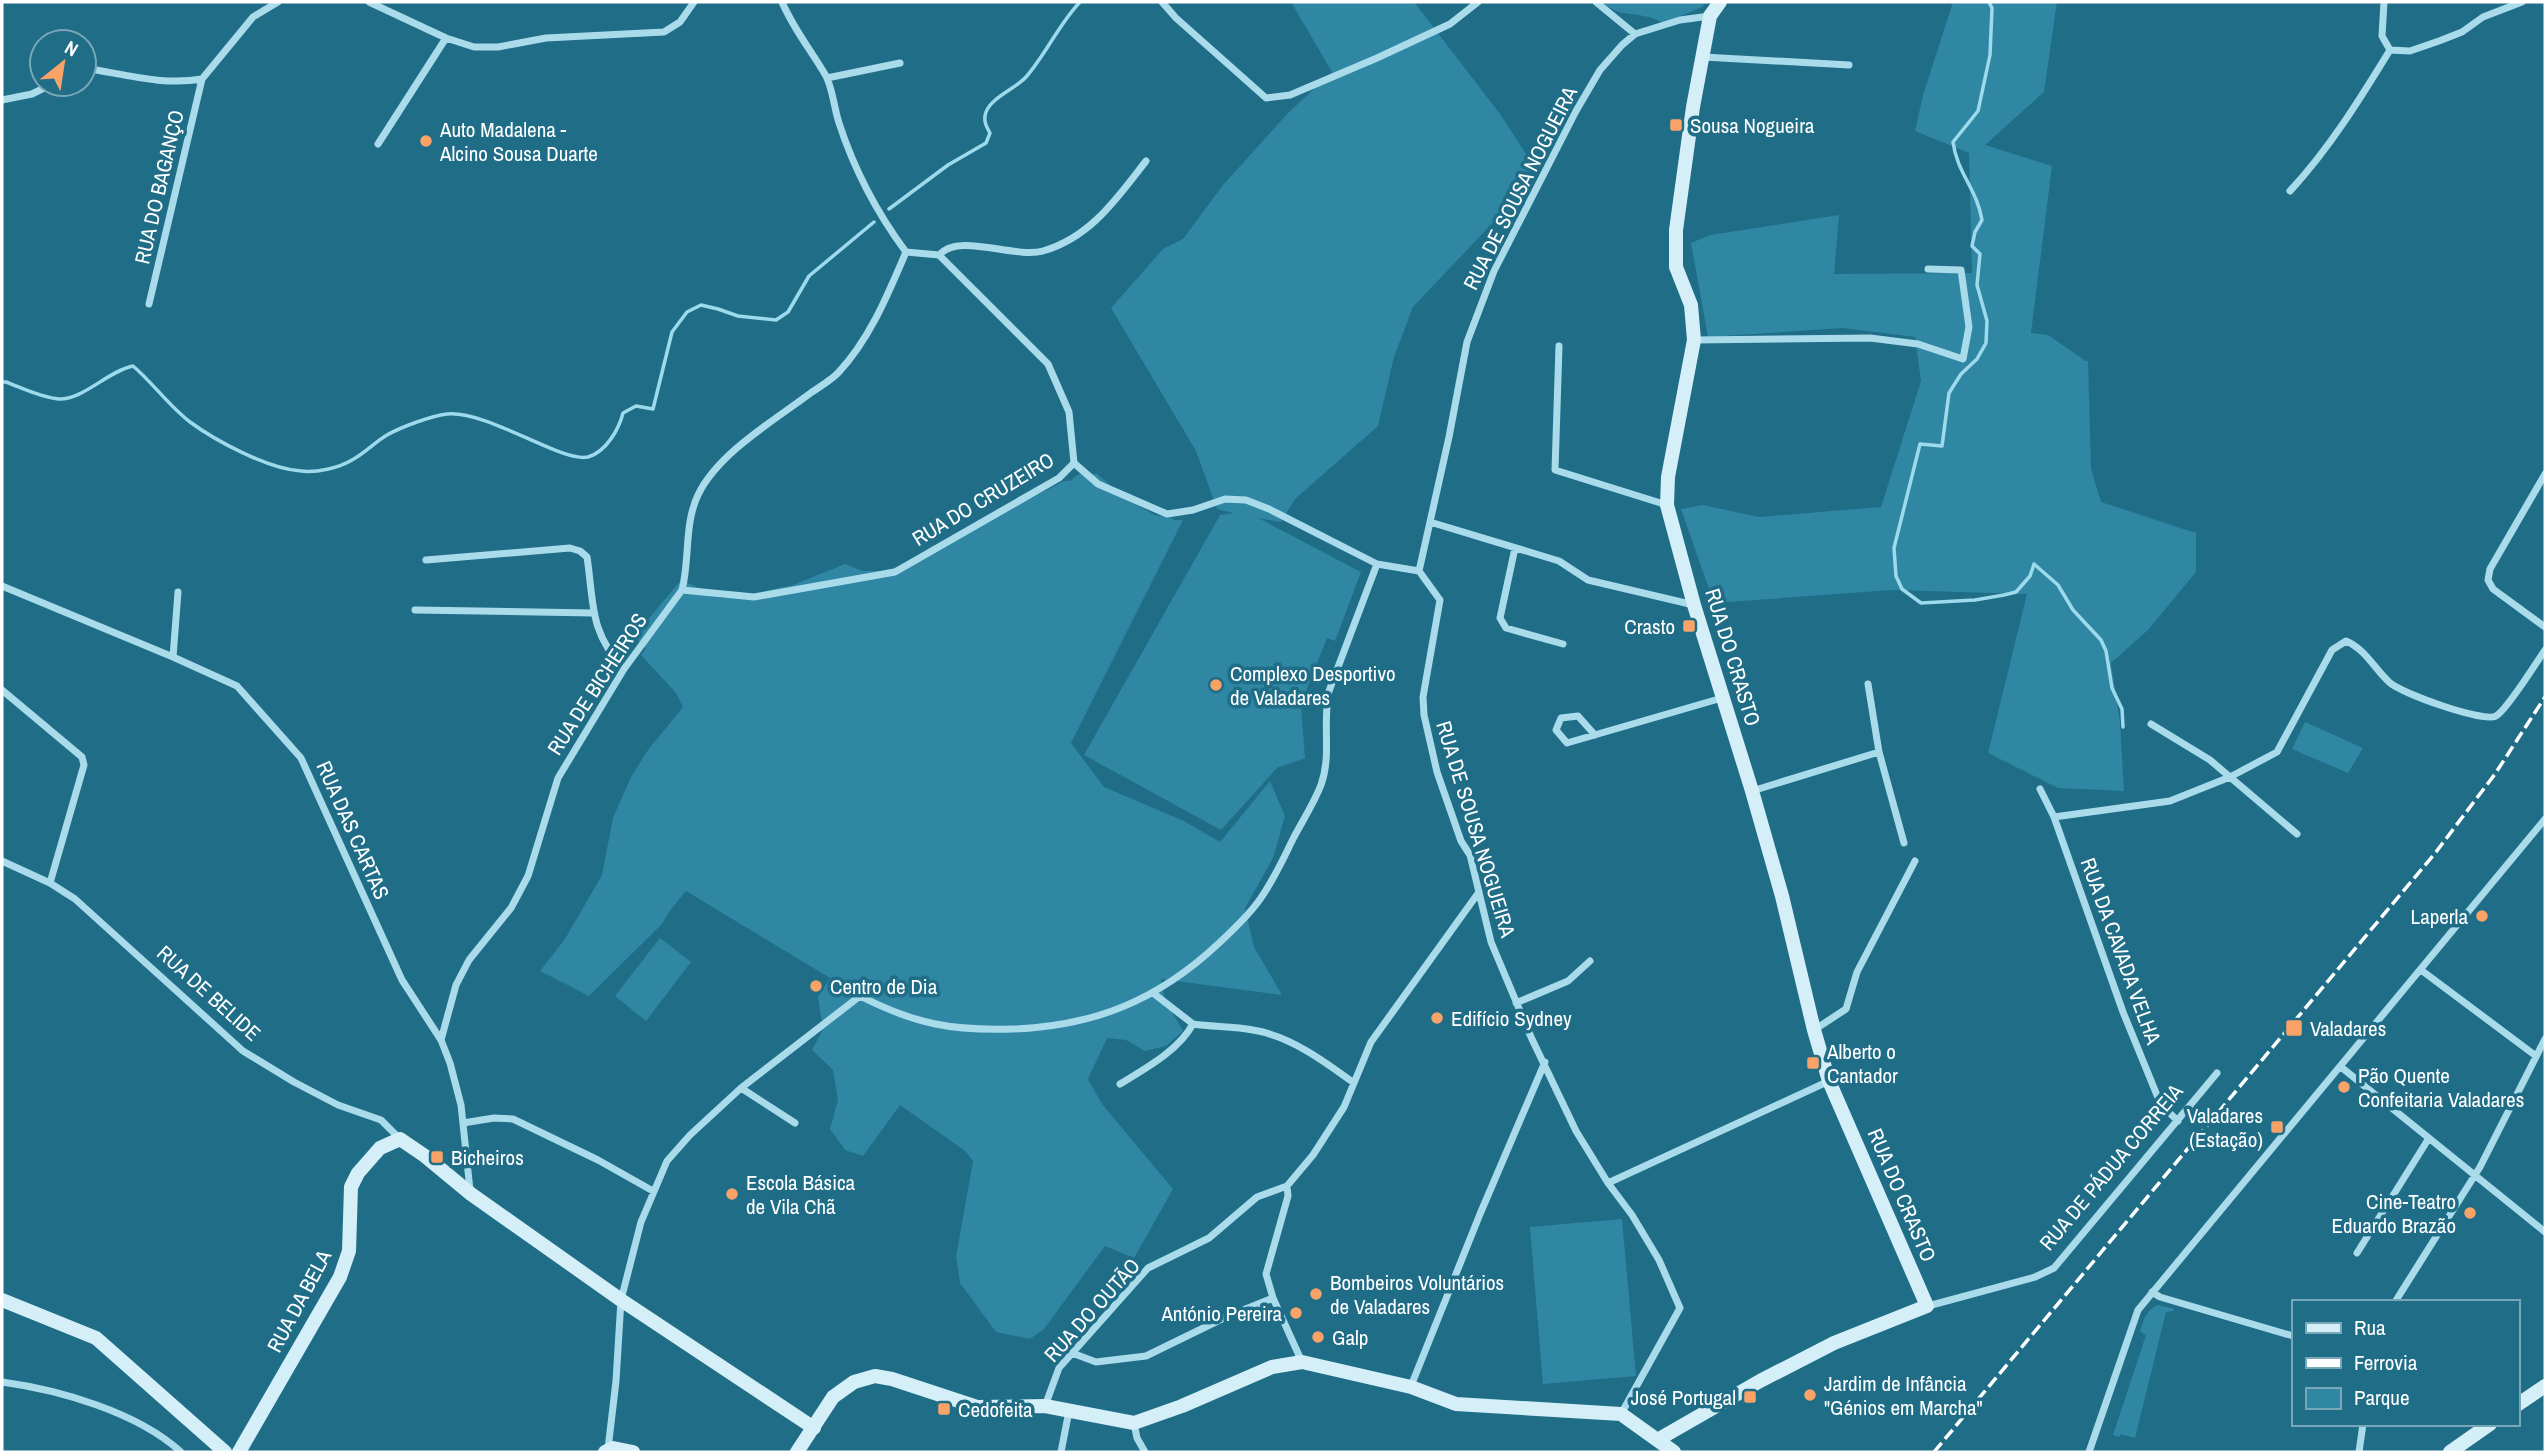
<svg xmlns="http://www.w3.org/2000/svg" width="2547" height="1454" font-family="'Archivo Narrow',sans-serif">
<style>
.green{fill:#2f87a4}
.lines{fill:none;stroke-linecap:round;stroke-linejoin:round}
.stream{stroke:#9cdaec;stroke-width:3.5}
.street{stroke:#a9dbeb;stroke-width:7}
.secondary{stroke:#d4eff8;stroke-width:14}
.rail{stroke:#fff;stroke-width:3.5;stroke-dasharray:12 5;stroke-linecap:butt}
.poi-dot{fill:#f9a368;stroke:#1f6d87;stroke-width:2.5}
.labels{text-anchor:middle;dominant-baseline:central;stroke-width:7;stroke-linejoin:round;paint-order:stroke}
.poi-label{font-size:21px;fill:#fff;stroke:#1f6d87;text-anchor:start}
.street-label{font-size:21px;fill:#fff;stroke:#1f6d87}
</style>
<rect width="100%" height="100%" fill="#1f6d87"/>
<path class="green" d="M1291 2H1414L1500 114 1538 172 1516 214 1502 213 1413 307 1394 357 1378 426 1295 499 1281 522 1258 518 1361 572 1335 641 1327 638 1301 704 1305 758 1277 768 1221 830 1084 755 1220 515 1234 513 1217 509 1196 451 1111 308 1163 249 1183 239 1223 185 1288 113 1332 72Z
M1602 2H1707L1702 7 1665 23C1658 21 1651 17 1644 16 1627 13 1614 14 1602 2Z
M1953 2H2057L2044 92 1985 145 2052 166 2031 333 2048 335 2086 361H2088L2091 469 2101 502 2196 533V572L2148 630 2111 663 2120 723 2124 791 2058 788 1988 753 2027 594 1892 590 1714 603 1681 509 1703 505 1759 517 1881 507 1921 381 1915 337 1843 328 1708 337 1691 243 1710 235 1839 215 1834 274 1972 273 1969 153 1915 131 1923 95Z
M1080 473 1097 474 1129 501 1155 515 1173 518V520H1183L1071 743 1104 787 1184 821 1220 842 1270 781 1285 816 1273 858 1245 908 1254 947 1282 995 1161 979 1165 1000 1183 1031 1166 1046 1145 1051 1126 1040 1107 1038 1088 1079 1102 1104 1173 1189 1134 1258 1105 1246 1044 1329 1030 1339 996 1332 960 1283 956 1257 973 1161 965 1151 900 1105 863 1156 845 1150 830 1129 838 1100 833 1070 812 1050 823 1029 818 997 830 978 686 891 671 909 662 924 589 996 540 971 565 939 602 875 613 818 631 777 648 750 683 707 676 693 641 655 646 648 634 636 681 580 721 598H734L793 585 845 564 862 571H880L903 566 933 546 966 532 1064 481H1070Z
M2305 722 2363 748 2348 773 2292 749Z
M660 938 691 962 646 1021 615 996Z
M1622 1219 1636 1376 1543 1384 1530 1227Z
M2158 1305 2174 1309 2173 1311 2166 1312 2135 1438 2121 1434 2119 1437 2113 1435 2146 1335 2140 1331C2144 1319 2146 1310 2158 1305Z"/>
<g class="lines">
<path class="stream" d="M1989 2 1992 8 1990 55 1978 111 1953 142C1957 173 1977 189 1982 220L1975 232 1972 246 1980 254 1977 285 1987 321 1986 343 1977 359 1961 374 1949 393 1942 446 1920 444 1894 548 1896 576 1902 589 1921 603 1975 600 2004 595 2016 592 2030 576 2034 564 2058 585 2073 610 2101 640 2106 651 2112 688 2122 709 2123 727
M889 209 948 165 986 143 990 133C986 126 983 120 986 112 992 97 1015 89 1026 77 1046 54 1059 24 1080 2
M2 382H6C22 388 42 398 59 399 83 400 108 371 133 366 153 383 169 406 190 422 216 441 268 469 301 471 316 473 339 468 352 460 365 453 375 442 387 435 401 427 431 416 447 414 487 410 562 463 588 457 606 452 619 429 623 413L636 406 653 409 672 332 687 312 701 305 718 309 738 316 776 320 788 312 809 276 874 222"/>
<path class="street" d="M369 2 446 38 474 47H498L546 38 664 32 680 22 694 2
M782 2C794 30 811 50 826 76 833 90 834 108 839 123 854 169 877 213 906 252L939 255 1048 364 1069 412 1074 463
M1162 2 1176 18 1266 98 1290 95 1377 58 1450 24 1478 2
M1596 2 1635 34
M2384 2 2382 36 2390 50
M2390 50 2410 51 2439 41 2462 32 2483 17 2522 2
M1703 57 1849 65
M84 68C124 74 162 86 202 79L253 17 278 2
M827 78 900 63
M2 100 32 94 52 84
M378 144 446 38
M2290 191C2329 149 2360 99 2390 50
M939 255C959 232 1014 259 1043 251 1091 237 1117 198 1146 161
M149 304 202 79
M1694 340 1870 338 1918 344 1963 359 1969 327 1961 270 1928 269
M1559 346 1555 470 1667 505
M1074 463 1098 484 1167 514 1193 510 1225 499 1246 500 1269 509 1377 564 1419 571
M2545 474 2490 569 2488 580 2493 589 2545 627
M1430 522 1559 561 1588 580 1694 605
M1515 548 1500 618 1506 628 1563 644
M426 560 570 548 580 551 587 557C594 603 589 632 624 669
M1419 571 1440 600 1423 697 1424 715 1437 772 1461 841 1470 855 1491 942 1531 1037 1576 1131 1608 1183 1632 1215 1659 1260 1680 1308 1621 1414
M1419 571 1449 437 1467 342 1494 271 1576 111 1600 70 1622 45 1635 34 1680 20 1710 16
M2 586 173 657 237 686 301 758 402 980 441 1040 450 1063 461 1105 470 1190
M682 590 754 597 895 572 1059 478 1074 463
M415 610 593 613
M173 657 178 592
M1868 684 1879 752 1904 843
M2 690 82 757 84 765 50 883
M2151 724 2210 760 2297 834
M1595 735 1578 716 1561 718 1556 730 1567 743 1722 698
M2040 789 2054 817 2123 1012 2161 1105 2178 1121
M1752 791 1879 752
M2054 817 2170 801 2230 777 2277 752 2332 650 2346 641C2365 649 2374 668 2389 682 2400 693 2484 723 2496 716 2507 710 2536 663 2545 650
M2 861 50 883 75 899 243 1051 294 1082 338 1105 381 1120 400 1139
M2421 970 2536 1056
M1153 993 1193 1024
M1516 1003 1568 981 1590 961
M1193 1024C1213 1027 1233 1026 1253 1030 1290 1036 1324 1061 1354 1083
M1814 1030 1846 1009 1857 972 1915 861
M441 1040 456 985 469 960 511 908 528 876 558 778 624 669 682 590C690 559 684 524 698 495 718 453 775 420 812 392 821 386 831 380 838 373 870 339 888 294 906 252
M2341 1067 2545 1232
M1120 1084C1146 1068 1178 1051 1193 1024
M741 1088 795 1123
M463 1123 494 1118 513 1119 598 1160 653 1191
M1608 1183 1829 1081
M1287 1186 1288 1196 1266 1274 1273 1298 1302 1362
M2357 1253 2429 1138
M2152 1292 2160 1297 2293 1336
M2395 1302 2480 1167 2545 1039
M1928 1306 2035 1277 2054 1268 2217 1073
M1072 1353 1096 1362 1146 1356 1228 1316 1273 1298
M2 1382C60 1390 137 1412 181 1452
M1411 1386 1480 1214 1545 1062
M1045 1406 1059 1368 1148 1268 1209 1238 1257 1197 1287 1186 1313 1155 1344 1107 1371 1042 1479 892
M1134 1423 1137 1438 1145 1452
M608 1449 616 1381 621 1300 641 1222 667 1161 690 1135 741 1088 860 996C915 1024 952 1031 1013 1029 1095 1026 1158 1000 1218 944 1232 931 1247 917 1258 902 1273 882 1283 859 1294 837 1303 820 1314 803 1321 785 1332 754 1322 724 1329 691L1377 564
M1061 1452 1069 1411
M2089 1452 2138 1310 2545 819
M2359 1452 2363 1424"/>
<path class="secondary" d="M2 1300 96 1338 225 1452
M2517 1405 2545 1386
M1659 1439 1760 1381 1834 1343 1927 1306 1829 1081 1814 1030 1782 896 1752 791 1694 605 1667 505 1668 477 1694 340 1691 305 1676 267V230L1693 107 1710 16 1720 2
M239 1452 340 1277 349 1251 351 1187 358 1173 380 1148 400 1139 425 1156 471 1194 621 1300 814 1428
M605 1452 613 1448 633 1452
M797 1452 833 1397 854 1382 875 1376 892 1379 977 1407 1045 1406 1134 1423 1182 1406 1272 1367 1302 1362 1411 1387 1456 1404 1621 1414 1674 1452
M2450 1452 2490 1424"/>
<path class="rail" d="M1934 1452 2436 852 2495 774 2545 697"/>
</g>
<g class="poi-dot">
<rect x="1669" y="118" width="14" height="14" rx="3.5"/>
<circle cx="426" cy="141" r="7"/>
<rect x="1682" y="619" width="14" height="14" rx="3.5"/>
<circle cx="1216" cy="685" r="7"/>
<circle cx="2482" cy="916" r="7"/>
<circle cx="816" cy="986" r="7"/>
<circle cx="1437" cy="1018" r="7"/>
<rect x="2285" y="1019" width="18" height="18" rx="3.5"/>
<rect x="1806" y="1056" width="14" height="14" rx="3.5"/>
<circle cx="2344" cy="1087" r="7"/>
<rect x="2270" y="1120" width="14" height="14" rx="3.5"/>
<rect x="430" y="1150" width="14" height="14" rx="3.5"/>
<circle cx="732" cy="1194" r="7"/>
<circle cx="2470" cy="1213" r="7"/>
<circle cx="1316" cy="1294" r="7"/>
<circle cx="1296" cy="1313" r="7"/>
<circle cx="1318" cy="1337" r="7"/>
<circle cx="1810" cy="1395" r="7"/>
<rect x="1743" y="1390" width="14" height="14" rx="3.5"/>
<rect x="937" y="1402" width="14" height="14" rx="3.5"/>
</g>
<g class="labels">
<g class="poi-label">
<text x="1690" y="125">Sousa Nogueira</text>
<text x="440" y="129">Auto Madalena -<tspan x="440" dy="24">Alcino Sousa Duarte</tspan></text>
<text x="1675" y="626" text-anchor="end">Crasto</text>
<text x="1230" y="673">Complexo Desportivo<tspan x="1230" dy="24">de Valadares</tspan></text>
<text x="2468" y="916" text-anchor="end">Laperla</text>
<text x="830" y="986">Centro de Dia</text>
<text x="1451" y="1018">Edifício Sydney</text>
<text x="2310" y="1028">Valadares</text>
<text x="1827" y="1051">Alberto o<tspan x="1827" dy="24">Cantador</tspan></text>
<text x="2358" y="1075">Pão Quente<tspan x="2358" dy="24">Confeitaria Valadares</tspan></text>
<text x="2263" y="1115" text-anchor="end">Valadares<tspan x="2263" dy="24">(Estação)</tspan></text>
<text x="451" y="1157">Bicheiros</text>
<text x="746" y="1182">Escola Básica<tspan x="746" dy="24">de Vila Chã</tspan></text>
<text x="2456" y="1201" text-anchor="end">Cine-Teatro<tspan x="2456" dy="24">Eduardo Brazão</tspan></text>
<text x="1330" y="1282">Bombeiros Voluntários<tspan x="1330" dy="24">de Valadares</tspan></text>
<text x="1282" y="1313" text-anchor="end">António Pereira</text>
<text x="1332" y="1337">Galp</text>
<text x="1824" y="1383">Jardim de Infância<tspan x="1824" dy="24">"Génios em Marcha"</tspan></text>
<text x="1736" y="1397" text-anchor="end">José Portugal</text>
<text x="958" y="1409">Cedofeita</text>
</g>
<g class="street-label">
<text transform="translate(159 187) rotate(-77)">RUA DO BAGANÇO</text>
<text transform="translate(1520 188) rotate(-63)">RUA DE SOUSA NOGUEIRA</text>
<text transform="translate(983 499) rotate(-31)">RUA DO CRUZEIRO</text>
<text transform="translate(1733 657) rotate(73)">RUA DO CRASTO</text>
<text transform="translate(597 684) rotate(-57)">RUA DE BICHEIROS</text>
<text transform="translate(1476 829) rotate(73)">RUA DE SOUSA NOGUEIRA</text>
<text transform="translate(353 830) rotate(66)">RUA DAS CARTAS</text>
<text transform="translate(2121 951) rotate(70)">RUA DA CAVADA VELHA</text>
<text transform="translate(209 993) rotate(42)">RUA DE BELIDE</text>
<text transform="translate(2111 1167) rotate(-50)">RUA DE PÁDUA CORREIA</text>
<text transform="translate(1902 1195) rotate(67)">RUA DO CRASTO</text>
<text transform="translate(299 1301) rotate(-62)">RUA DA BELA</text>
<text transform="translate(1092 1310) rotate(-48)">RUA DO OUTÃO</text>
</g>
</g>
<rect width="2547" height="1454" fill="none" stroke="#ffffff" stroke-width="7"/>
<rect x="2292" y="1300" width="228" height="126" fill="#1f6d87" stroke="#79a7b7" stroke-width="2"/>
<rect x="2306" y="1323" width="35" height="10" fill="#d4eff8" stroke="#79a7b7" stroke-width="2"/>
<text x="2354" y="1335" font-size="21" fill="#ffffff">Rua</text>
<rect x="2306" y="1358" width="35" height="10" fill="#ffffff" stroke="#79a7b7" stroke-width="2"/>
<text x="2354" y="1370" font-size="21" fill="#ffffff">Ferrovia</text>
<rect x="2306" y="1388" width="35" height="21" fill="#2f87a4" stroke="#79a7b7" stroke-width="2"/>
<text x="2354" y="1405" font-size="21" fill="#ffffff">Parque</text>
<g transform="translate(63 63) rotate(30)"><circle r="33" fill="#1f6d87" stroke="#79a7b7" stroke-width="2"/>
<path d="M0-5L12 26L0 18L-12 26Z" fill="#f9a368"/>
<text y="-10" font-size="19" font-weight="bold" text-anchor="middle" fill="#ffffff">N</text>
</g>
</svg>
